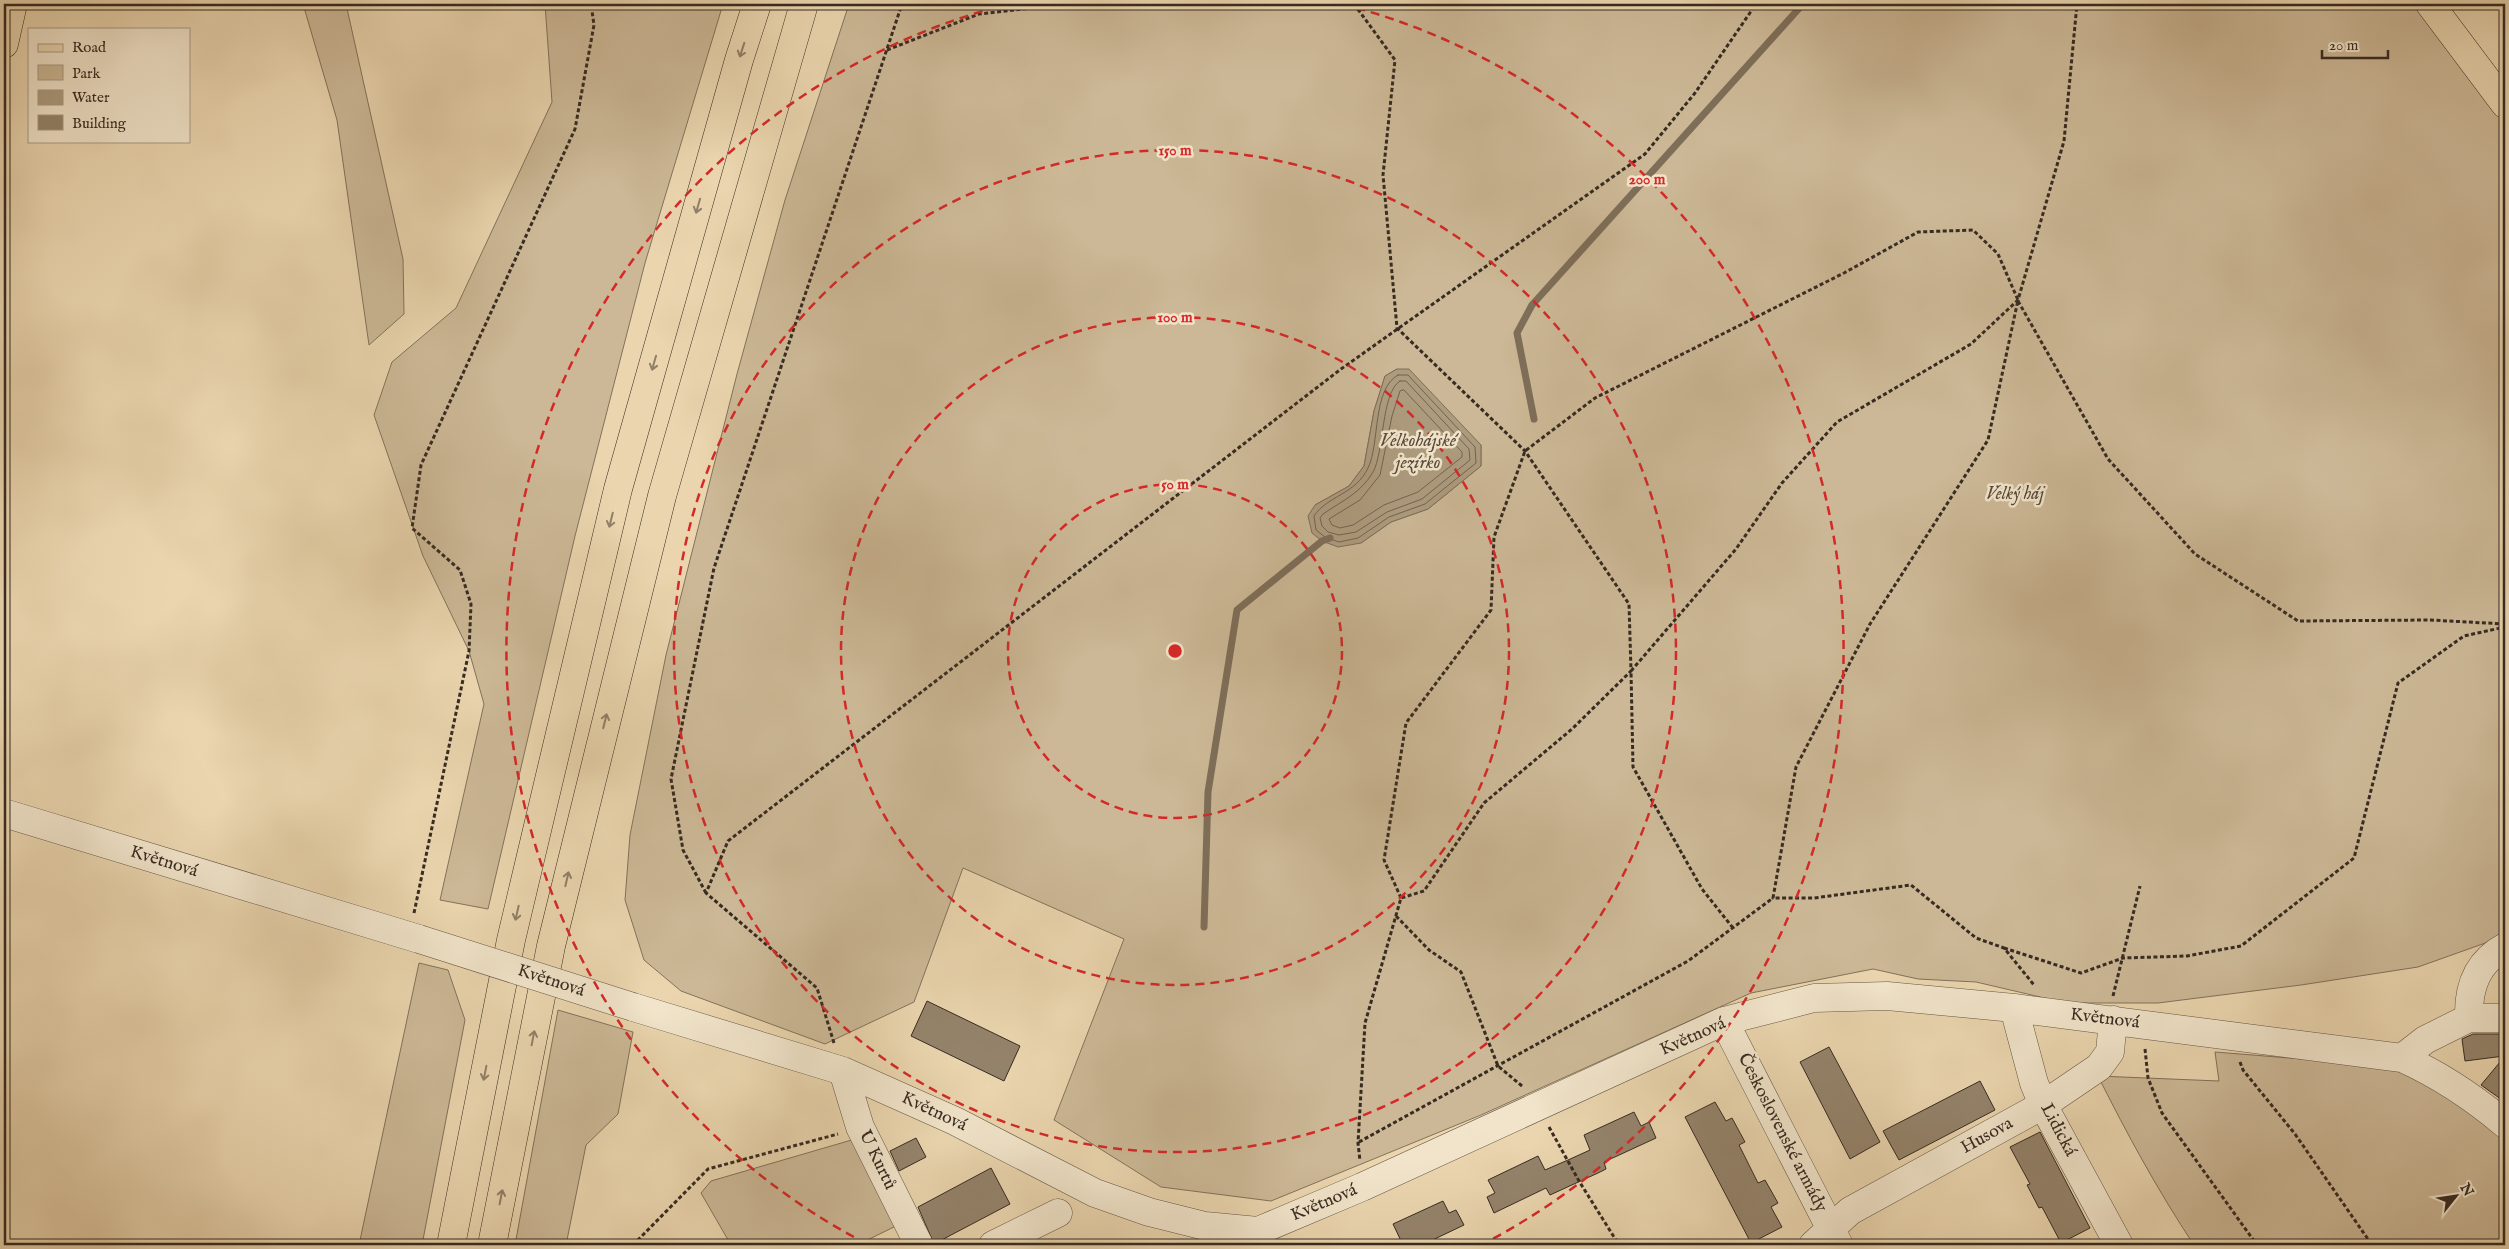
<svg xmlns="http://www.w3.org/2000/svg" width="2509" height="1249" font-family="'IM FELL English',serif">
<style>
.green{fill:#ccb896;stroke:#82725c;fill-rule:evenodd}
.water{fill:#ad9b7e;stroke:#7e6e59}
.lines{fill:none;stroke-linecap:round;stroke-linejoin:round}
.shore{stroke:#726350;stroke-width:1}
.stream{stroke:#7e6e59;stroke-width:7}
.building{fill:#94836b;stroke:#372b22}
.minor-casing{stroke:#645645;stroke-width:29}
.major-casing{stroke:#372b22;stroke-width:29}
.highway-casing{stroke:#372b22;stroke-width:29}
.path{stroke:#372b22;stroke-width:3;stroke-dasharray:4 2.5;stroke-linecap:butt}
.minor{stroke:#f1e4ca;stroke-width:28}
.major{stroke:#ead5ae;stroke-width:28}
.highway{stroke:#ead5ae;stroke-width:28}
.minor-bridge-casing{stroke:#645645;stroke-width:29;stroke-linecap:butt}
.minor-bridge{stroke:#f1e4ca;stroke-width:28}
.oneway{stroke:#908068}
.ring{fill:none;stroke:#d62828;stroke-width:2.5;stroke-dasharray:9 6}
.labels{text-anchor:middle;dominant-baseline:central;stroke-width:5;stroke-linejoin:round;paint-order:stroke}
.park-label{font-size:18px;font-style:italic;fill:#554739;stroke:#f1e4ca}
.street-label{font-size:18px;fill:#372b22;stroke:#f1e4ca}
.water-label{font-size:19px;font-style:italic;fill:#5a4d3e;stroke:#f1e4ca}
.centre{fill:#d62828;stroke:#f1e4ca;stroke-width:2.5}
.ring-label{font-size:15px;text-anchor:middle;font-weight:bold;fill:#d62828;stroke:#f1e4ca;stroke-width:5;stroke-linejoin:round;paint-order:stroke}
</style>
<rect width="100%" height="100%" fill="#ead5ae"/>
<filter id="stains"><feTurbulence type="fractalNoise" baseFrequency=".004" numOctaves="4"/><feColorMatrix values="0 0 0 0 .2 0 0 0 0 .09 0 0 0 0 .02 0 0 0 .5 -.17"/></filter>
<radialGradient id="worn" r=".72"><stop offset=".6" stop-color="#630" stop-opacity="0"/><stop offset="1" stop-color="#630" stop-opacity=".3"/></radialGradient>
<path class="green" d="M303 4H346L403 259 404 314 369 345 337 120Z
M545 4H723L645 263 575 536 488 909 440 900 484 704 469 651 423 556 374 415 392 362 456 308 552 102Z
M849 4H2413L2505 123V936L2418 967 2301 985 2158 1003H2066L1976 982 1918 979 1873 969 1751 993 1481 1115 1271 1201 1161 1187 1054 1120 1124 939 963 868 914 1002 825 1044 681 991 644 960 625 900 630 835 666 655 737 374 785 200ZM1397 369 1481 445V466L1428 509 1391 522 1361 543 1315 505 1349 486 1364 466 1374 411 1385 376Z
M419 963 448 970 465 1020 422 1245H359Z
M558 1010 633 1032 618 1114 586 1145 566 1245H515Z
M2215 1052 2389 1066 2414 1072 2505 1140V1245H2194C2158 1191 2127 1134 2098 1076L2219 1081Z
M855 1139 896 1226 857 1245H731L701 1193 711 1181Z"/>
<path class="water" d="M1397 369H1409L1481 445V466L1428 509 1391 522 1361 543 1338 547 1322 541 1312 533 1308 516 1315 505 1349 486 1364 466 1374 411 1385 376Z"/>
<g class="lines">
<path class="shore" d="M1398 375H1408L1475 447 1476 463 1425 504 1389 517 1358 538 1339 542 1325 537 1316 530 1314 516C1327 496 1356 494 1368 468 1380 444 1372 389 1398 375Z
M1400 381H1406L1469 449 1470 460 1422 499 1387 512 1356 532 1339 535 1328 532 1322 526 1320 518 1323 514C1342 501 1361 493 1373 472 1384 454 1381 392 1400 381Z
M1404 390 1462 452V457L1418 492 1384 505 1353 525 1340 528 1332 525 1329 519 1360 500 1380 475 1392 416 1400 391Z"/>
<path class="stream" d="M1534 419 1517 333 1532 305 1803 4
M1204 927 1208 792 1237 610 1322 541 1330 538"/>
</g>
<path class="building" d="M927 1001 1020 1046 1004 1081 911 1036Z
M2473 1034H2501L2504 1056 2465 1061 2462 1039Z
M1829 1047 1880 1142 1850 1159 1800 1062Z
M2505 1056V1102L2481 1085Z
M1980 1081 1995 1110 1899 1160 1883 1131Z
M1715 1102 1726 1121 1732 1118 1745 1142 1739 1145 1758 1183 1765 1180 1778 1203 1771 1207 1782 1227 1751 1243 1685 1117Z
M1634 1112 1641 1126 1649 1122 1656 1138 1604 1162 1606 1169 1598 1173 1550 1195 1546 1188 1494 1213 1487 1197 1495 1193 1488 1180 1538 1156 1545 1170 1568 1160 1590 1150 1584 1135Z
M2040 1132 2090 1228 2061 1243 2042 1207 2039 1208 2027 1185 2030 1184 2010 1147Z
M916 1138 926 1157 899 1171 890 1151Z
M991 1168 1010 1204 934 1244 918 1207Z
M1443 1201 1449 1213 1456 1210 1464 1225 1422 1245H1403L1393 1224Z"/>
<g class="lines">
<g class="minor-casing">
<path id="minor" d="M4 813 419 939
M633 1007 843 1071 955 1121 1095 1193 1149 1212 1205 1226 1258 1231 1362 1187 1724 1021 1814 998 1887 996 2014 1008 2402 1058C2440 1075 2473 1097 2505 1124
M2014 1008 2034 1083 2043 1105 2119 1245
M2469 1018C2468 987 2477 962 2505 947
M1724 1021 1839 1245
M2402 1058 2425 1040 2469 1018H2505
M843 1071 860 1127 919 1245
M993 1245 1058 1213
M1813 1245 1850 1211 2043 1105 2099 1067 2110 1052 2113 1020"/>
</g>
<g class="major-casing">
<path id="major" d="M2430 4 2505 104
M4 44 13 4"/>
</g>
<g class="highway-casing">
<path id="highway" d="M451 1245 511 940 618 489 739 60 757 4
M492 1245 551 946 662 496 804 4"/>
</g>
<path class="path" d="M1354 4 1395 60 1383 175 1397 328 1525 451 1629 604 1631 671 1572 729 1484 803 1424 891 1401 898 1365 1023 1358 1143 1360 1161
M887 50 979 14 1067 4
M2018 301 2108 459 2195 554 2298 621 2430 620 2505 624
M706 893 683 850 671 779 714 568 902 4
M1401 898 1384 860 1406 723 1491 610 1494 537 1525 451 1595 398 1844 273 1918 232 1973 230 1998 254 2018 300 1988 440 1870 624 1796 767 1773 898H1814L1911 885 1976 938 2004 948 2034 985
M414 913 469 651 471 604 460 570 412 528 421 465 575 129 594 25 591 4
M1396 916 1429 950 1461 972 1498 1066 1522 1086
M1733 928 1702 889 1633 767 1631 671 1736 549 1782 483 1837 422 1971 344 2018 300 2064 141 2077 4
M2004 948 2081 973 2123 958 2187 956 2241 946 2354 858 2398 683 2464 636 2505 627
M2113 996 2140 886
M834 1043 817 988 706 893 728 841 1341 369 1645 154 1695 93 1756 4
M2145 1049 2148 1078 2162 1113 2257 1245
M2240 1062 2243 1070 2295 1134 2372 1245
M1549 1127 1579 1181 1619 1245
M1359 1142 1688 961 1773 898
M633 1245 708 1169 838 1134"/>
<use href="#minor" class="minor"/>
<use href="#major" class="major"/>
<use href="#highway" class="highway"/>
<g class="minor-bridge-casing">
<path id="minor-bridge" d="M419 939 633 1007"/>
</g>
<use href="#minor-bridge" class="minor-bridge"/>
</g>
<defs><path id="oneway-shaft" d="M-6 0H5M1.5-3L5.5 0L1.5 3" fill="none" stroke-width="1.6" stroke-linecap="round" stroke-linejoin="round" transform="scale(1.25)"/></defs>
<g class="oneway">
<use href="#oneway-shaft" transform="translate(742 50) rotate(108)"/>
<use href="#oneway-shaft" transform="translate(698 206) rotate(106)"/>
<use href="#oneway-shaft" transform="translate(654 363) rotate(106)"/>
<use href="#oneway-shaft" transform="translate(611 520) rotate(104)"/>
<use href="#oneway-shaft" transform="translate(605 721) rotate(-76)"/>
<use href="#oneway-shaft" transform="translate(567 879) rotate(-77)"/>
<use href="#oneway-shaft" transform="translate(517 913) rotate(103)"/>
<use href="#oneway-shaft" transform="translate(533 1038) rotate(-79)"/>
<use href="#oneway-shaft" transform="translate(485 1073) rotate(101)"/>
<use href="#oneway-shaft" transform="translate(501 1197) rotate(-79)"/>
</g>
<g class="ring">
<circle cx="1175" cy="651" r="167"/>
<circle cx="1175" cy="651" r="334"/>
<circle cx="1175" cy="651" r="501"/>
<path d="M867 1244A668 668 0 0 1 1008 4M1342 4A668 668 0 0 1 1483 1244"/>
</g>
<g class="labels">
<g class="park-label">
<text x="2015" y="494">Velký háj</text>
</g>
<g class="street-label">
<text transform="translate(164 862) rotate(17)">Květnová</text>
<text transform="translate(551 981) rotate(18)">Květnová</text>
<text transform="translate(2105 1019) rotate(7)">Květnová</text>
<text transform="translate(1693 1037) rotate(-24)">Květnová</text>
<text transform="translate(934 1112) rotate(25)">Květnová</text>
<text transform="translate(2058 1130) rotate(62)">Lidická</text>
<text transform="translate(1782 1133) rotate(63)">Československé armády</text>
<text transform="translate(1987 1136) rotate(-29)">Husova</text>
<text transform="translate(877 1160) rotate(64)">U Kurtů</text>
<text transform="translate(1324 1203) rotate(-23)">Květnová</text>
</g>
<g class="water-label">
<text x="1418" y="441">Velkohájské<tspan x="1418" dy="22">jezírko</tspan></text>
</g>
</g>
<circle cx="1175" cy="651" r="8" class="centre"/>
<g class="ring-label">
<text x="1175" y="155">150 m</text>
<text x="1647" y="184">200 m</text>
<text x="1175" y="322">100 m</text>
<text x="1175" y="489">50 m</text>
</g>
<rect width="2509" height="1249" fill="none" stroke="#ead5ae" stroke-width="20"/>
<rect x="5" y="5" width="2499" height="1239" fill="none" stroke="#372b22" stroke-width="2.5"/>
<rect x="10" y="10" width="2489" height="1229" fill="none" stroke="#372b22"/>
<rect x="28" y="28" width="162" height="115" fill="#f1e4ca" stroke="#a79a87"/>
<rect x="38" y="44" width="25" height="8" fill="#ead5ae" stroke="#a79a87"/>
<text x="72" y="52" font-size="15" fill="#372b22">Road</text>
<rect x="38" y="65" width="25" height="15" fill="#ccb896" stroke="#a79a87"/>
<text x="72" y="78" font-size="15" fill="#372b22">Park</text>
<rect x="38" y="90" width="25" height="15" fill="#ad9b7e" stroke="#a79a87"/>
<text x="72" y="102" font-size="15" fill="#372b22">Water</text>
<rect x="38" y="115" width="25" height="15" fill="#94836b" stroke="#a79a87"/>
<text x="72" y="128" font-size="15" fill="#372b22">Building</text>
<g transform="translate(2456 1196) rotate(60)" stroke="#f1e4ca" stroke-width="4" paint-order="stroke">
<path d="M0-4L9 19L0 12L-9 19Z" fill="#372b22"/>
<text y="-8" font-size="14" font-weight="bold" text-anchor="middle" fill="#372b22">N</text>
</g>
<path d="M2322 50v8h66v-8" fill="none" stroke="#372b22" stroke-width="2.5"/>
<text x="2329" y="50" font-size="15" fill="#372b22" stroke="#f1e4ca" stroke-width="4" paint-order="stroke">20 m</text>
<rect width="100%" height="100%" filter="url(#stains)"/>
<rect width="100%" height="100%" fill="url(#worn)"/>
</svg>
